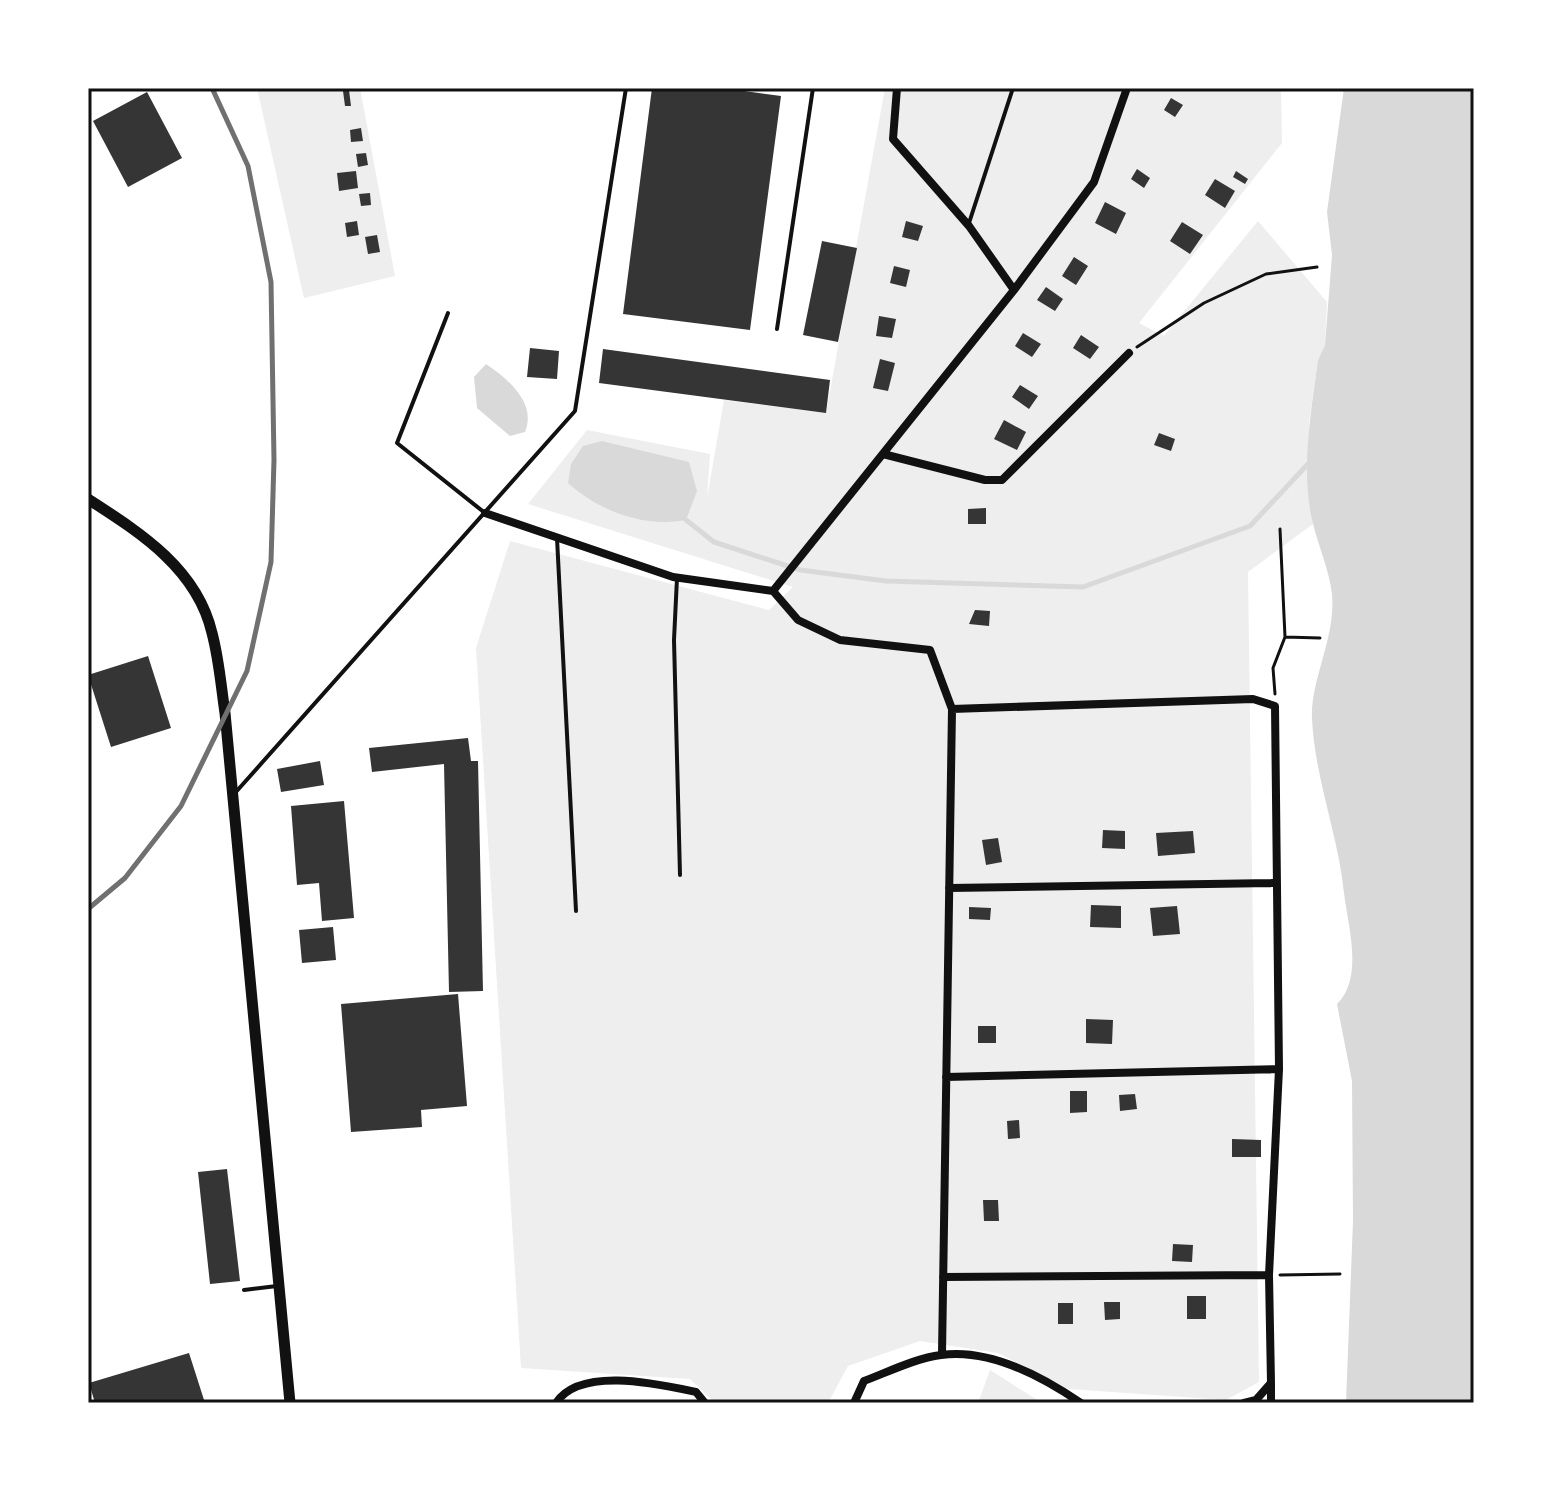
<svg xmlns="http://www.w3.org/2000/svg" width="1562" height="1491" font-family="'Source Sans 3',sans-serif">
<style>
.green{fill:#eee}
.water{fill:#d9d9d9}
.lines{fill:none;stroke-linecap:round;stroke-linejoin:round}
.stream{stroke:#d9d9d9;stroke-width:5}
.building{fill:#353535}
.path{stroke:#111;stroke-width:3}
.service{stroke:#111;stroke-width:4}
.minor{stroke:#111;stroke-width:8}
.secondary{stroke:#111;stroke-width:11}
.rail{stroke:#707070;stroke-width:5}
.neatline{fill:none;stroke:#111;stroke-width:3}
</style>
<rect width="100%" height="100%" fill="#fff"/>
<path class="green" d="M257 88H360L395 276 304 298Z
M885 88H1281L1282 143 1139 323 1164 336 1258 221 1327 302 1325 345 1318 360 1309 423 1308 464 1313 524 1248 572 1259 1382 1226 1400 1069 1389 998 1353 920 1341 848 1366 828 1403H715L690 1379 521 1368 476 648 510 541 769 610 793 587 528 504 587 430 710 454 707 498 724 400 826 413Z
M990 1370 1042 1403H978Z"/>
<path class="water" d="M1344 88H1474V1403H1346L1353 1221 1352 1081 1337 1004C1364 977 1348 927 1344 893 1338 834 1315 779 1312 719 1310 680 1336 638 1332 594 1329 569 1319 548 1313 524 1300 471 1311 413 1318 360L1325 345 1332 255 1327 212Z
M486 364C508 379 537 403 525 432L510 436 477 408 474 377Z
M602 441 689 462 697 491 686 520C644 528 599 511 568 483L571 464 583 446Z"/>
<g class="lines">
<path class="stream" d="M686 520 714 542 800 570 886 581 1083 587 1250 526 1308 464"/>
</g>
<path class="building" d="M652 88H723L781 96 750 330 623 314Z
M349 90 351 106H345L343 91Z
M147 92 182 158 128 187 93 121Z
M1171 98 1183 105 1175 117 1164 110Z
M361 128 363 141 351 142 350 130Z
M366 153 368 165 358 167 356 154Z
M1137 169 1150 178 1144 188 1131 179Z
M356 171 358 188 339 191 337 173Z
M1236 171 1248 179 1245 184 1233 177Z
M1215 179 1235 191 1225 208 1205 195Z
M370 193 371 205 361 206 359 194Z
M1105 202 1126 213 1116 234 1095 223Z
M357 221 359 235 347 237 345 223Z
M906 221 923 226 918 241 902 237Z
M1182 222 1203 235 1190 254 1170 241Z
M377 235 380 252 368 254 365 237Z
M822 241 857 248 838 342 803 335Z
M1074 257 1088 266 1076 285 1062 276Z
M894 266 910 270 906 287 890 283Z
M1046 287 1063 299 1055 311 1037 300Z
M879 316 896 319 892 338 876 336Z
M1023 333 1041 344 1032 357 1015 346Z
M1081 335 1099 347 1090 359 1073 348Z
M530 348 559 351 557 379 527 377Z
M603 349 830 380 826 413 599 383Z
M880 359 895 363 888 391 873 388Z
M1020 385 1038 396 1029 409 1012 397Z
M1004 420 1026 432 1017 450 994 439Z
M1159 433 1175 439 1171 451 1154 445Z
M986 508V524H968V509Z
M975 610 990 611 989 626 969 624Z
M148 656 171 728 111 747 88 675Z
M468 738 471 761H478L483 991 449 992 444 764 372 772 369 748Z
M320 761 324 785 281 792 277 769Z
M344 801 354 918 322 921 319 883 297 885 291 806Z
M1103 830 1125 831V849L1102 848Z
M1193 831 1195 853 1158 856 1156 833Z
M998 838 1002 862 986 865 982 840Z
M1091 905 1121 906V928L1090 927Z
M1177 906 1180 934 1153 936 1150 908Z
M969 907 991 908 990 920 969 919Z
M333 927 336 960 302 963 299 930Z
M458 994 467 1106 421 1110 422 1127 351 1132 341 1004Z
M1086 1019 1113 1020 1112 1044 1086 1043Z
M978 1026H996V1043H978Z
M1070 1091H1087V1112L1070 1113Z
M1135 1094 1137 1109 1120 1111 1119 1095Z
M1019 1120 1020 1138 1008 1139 1007 1121Z
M1232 1139 1261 1140V1157H1232Z
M227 1169 240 1281 210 1284 198 1172Z
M983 1200H998L999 1221H984Z
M1173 1244 1193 1245 1192 1262 1172 1261Z
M1187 1296H1206V1319H1187Z
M1104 1302H1120V1319L1105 1320Z
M1058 1303H1073V1324H1058Z
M189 1353 205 1403H95L89 1383Z"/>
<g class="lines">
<path class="path" d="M1137 347 1204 303 1266 274 1317 267
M1285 637 1320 638
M1275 694 1273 668 1285 637 1280 529
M1280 1275 1340 1274"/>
<path class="service" d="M969 223 1013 88
M448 313 397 443 485 513
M777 329 813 88
M557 538 576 911
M677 578 674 640 680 875
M235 793 575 411 626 88
M244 1290 277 1286"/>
<path class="minor" d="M897 88 893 139 969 226 1014 290
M883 454 985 480H1002L1129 353
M485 513 673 577 773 591 798 620 840 640 930 650 952 709
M773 591 1014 290 1094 182 1127 88
M949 888 1277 883
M946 1077 1279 1069
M943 1277 1269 1275
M942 1354 952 709 1253 699 1275 706 1279 1069 1269 1275 1271 1383 1256 1400 1244 1403
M556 1403C580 1366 658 1384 696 1392L705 1403
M854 1403 864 1381C888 1372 916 1358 941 1355 989 1348 1043 1377 1081 1403
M1271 1403V1384"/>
<path class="secondary" d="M88 499C139 532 197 568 212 633 219 659 221 686 225 713L290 1403"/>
<path class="rail" d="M88 909 125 878 181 806 247 671 271 562 274 460 271 282 248 166 212 88"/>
</g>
<rect width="1562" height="1491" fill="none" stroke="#ffffff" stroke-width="180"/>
<rect x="90" y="90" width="1382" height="1311" class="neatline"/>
</svg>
